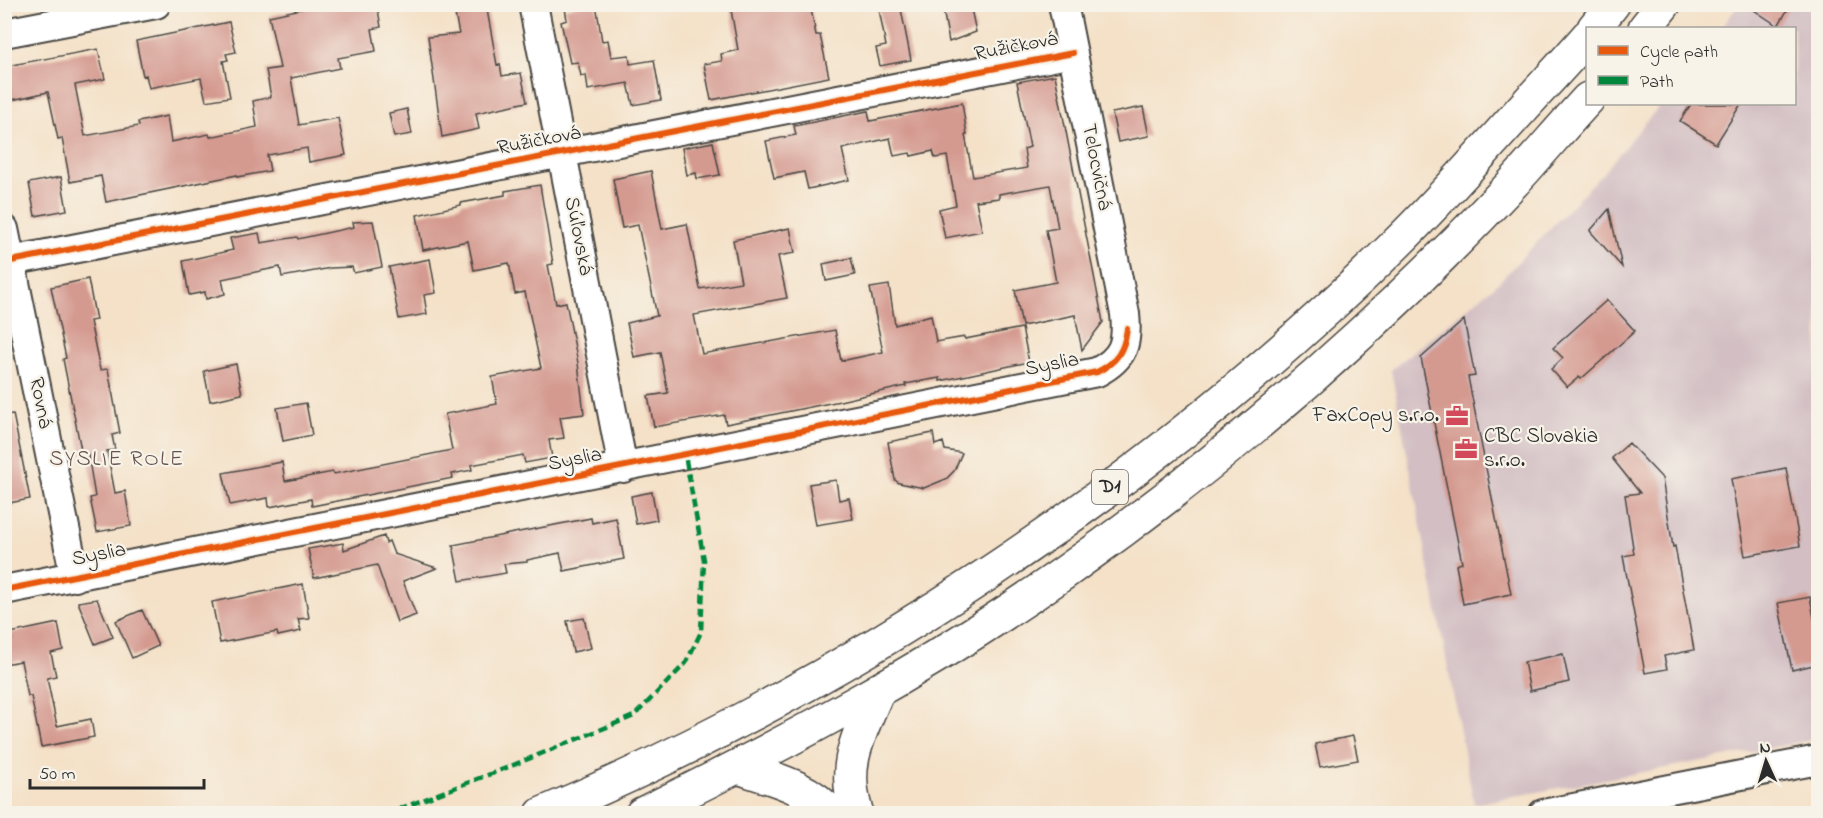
<svg xmlns="http://www.w3.org/2000/svg" width="1823" height="818" font-family="'Indie Flower',sans-serif">
<style>
.industrial{fill:#d2bec3}
.building{fill:#d4998f}
.lines{fill:none;stroke-linecap:round;stroke-linejoin:round}
.minor-casing{stroke:#494643;stroke-width:32}
.motorway-casing{stroke:#494643;stroke-width:36}
.minor{stroke:#fff;stroke-width:28}
.motorway{stroke:#fff;stroke-width:33}
.quiet{stroke:#00873e;stroke-width:4.5;stroke-dasharray:9 4.5;stroke-linecap:butt}
.cycleway-casing{stroke:#f7f3e8;stroke-width:10}
.cycleway{stroke:#e8590c;stroke-width:6}
.labels{text-anchor:middle;dominant-baseline:central;stroke-width:4.5;stroke-linejoin:round;paint-order:stroke}
.shield{fill:#f7f3e8;stroke:#686764;stroke-width:1.5}
.shield-label{font-size:20px;font-weight:bold;fill:#2b2b2b}
.street-label{font-size:21px;fill:#2b2b2b;stroke:#f7f3e8}
.poi-label{font-size:21px;fill:#2b2b2b;stroke:#f7f3e8;text-anchor:end}
.neighbourhood-label{font-size:22px;letter-spacing:1.5px;fill:#66524e;stroke:#f7f3e8}
</style>
<rect width="100%" height="100%" fill="#f7f3e8"/>
<filter id="ink" filterUnits="userSpaceOnUse"><feTurbulence type="fractalNoise" baseFrequency=".0167" numOctaves="2"/><feDisplacementMap in="SourceGraphic" scale="12" xChannelSelector="R" yChannelSelector="G"/><feConvolveMatrix kernelMatrix="1 2 1 2 8 2 1 2 1" color-interpolation-filters="sRGB"/></filter>
<filter id="wash" filterUnits="userSpaceOnUse"><feTurbulence type="fractalNoise" baseFrequency=".008" numOctaves="4" result="noise"/><feDisplacementMap in="SourceGraphic" scale="24" xChannelSelector="R" yChannelSelector="G"/><feGaussianBlur stdDeviation="1.35" result="paint"/><feColorMatrix in="noise" values="0 0 0 0 0 0 0 0 0 0 0 0 0 0 0 0 0 1.4 0 .05"/><feComposite in="paint" operator="in"/></filter>
<g filter="url(#wash)">
<rect width="100%" height="100%" fill="#f4e1c8"/>
<path class="industrial" d="M1738 5H1818V739L1474 804 1391 370 1497 284 1602 174 1661 104H1794V28H1722Z"/>
<g id="blocks">
<path class="building" d="M305 4H377L381 27 372 29 376 51 338 58 340 68 291 78 299 125 338 118 346 155 309 162 307 148 267 155 270 171 237 177V175L106 202 101 176 70 182 62 138 58 139 48 92 12 100 6 66 98 49 105 79 75 85 85 136 139 126 138 122 167 116 171 142 209 134 210 137 257 127 253 101 271 97 266 70 280 68 269 16 306 8Z
M453 4H486L497 65 500 64 502 76 521 73 527 102 476 113 479 129 442 137 428 37 459 34Z
M585 4H596L602 41 608 40 611 57 629 55 630 64 654 60 661 100 633 105 628 83 588 90 586 75 581 76 578 62 570 63 561 22 567 20 565 8Z
M730 4H810L816 35H820L829 77 711 100 704 64 722 61 721 54 738 50Z
M878 4H900L911 60 880 66 876 48 886 46Z
M942 4H970L976 32 949 42Z
M1745 4H1791L1778 26Z
M229 22 236 52 226 54 228 60 223 61 230 97 206 101 201 78 149 88 146 75 143 76 136 41Z
M1055 75 1103 322 1082 350 1075 315 1022 326 1015 290 1056 282 1046 230 1058 228 1050 185 999 194V198L976 201 982 231 945 238 939 209 956 205 947 156 935 158 933 151 911 156 910 153 894 156 890 138 842 149 849 180 808 189 804 172 774 178 766 141 796 135 794 126 868 111 870 121 962 103 967 135H965L973 177 1027 168 1024 149 1030 147 1017 82Z
M1691 104H1741L1716 144 1680 121Z
M1143 107 1149 136 1118 142 1112 113Z
M407 109 412 134 394 137 389 113Z
M713 142 720 175 697 179 696 173 687 175 682 148Z
M651 171 662 229 687 224 700 289 741 282 733 240 790 228 795 253 778 256 787 298 694 315 702 354 835 330 841 361 883 352 870 288 889 285 895 325 931 315 936 342 965 337V339L1022 328 1029 362 940 381V378L905 384 906 386 840 401 726 424 724 415 654 427 648 396 668 393 660 352 634 357 627 323 657 316 638 225 622 228 613 179Z
M61 177 67 210 35 216 29 183Z
M540 185 553 264 548 265 556 304 566 302 578 363 584 414 560 417 564 438 549 440 552 458 525 463 523 455 471 465 472 470 452 474 453 478 312 506 311 499 269 507 268 498 230 505 223 473 282 462 285 481 333 472 334 474 452 450 445 414 497 404 492 377 541 368 525 292 515 294 509 263 474 270 468 241 423 250 417 215 461 205V203L505 195V191Z
M1609 209 1622 267 1590 231Z
M373 221 382 267 354 273 352 267 331 268 282 277 280 267 222 279 225 294 206 299 205 292 189 295 183 261 233 250 230 238 259 233 261 243 297 237 298 239 354 227 353 222Z
M851 258 855 275 826 281 823 264Z
M430 259 436 293 424 295 427 314 399 319 389 267Z
M88 279 96 320 90 321 100 370 108 369 120 433 112 435 115 450 107 451 115 493 125 491 131 526 97 532 90 498 95 497 88 454 82 455 63 359 66 358 51 287Z
M1607 300 1635 331 1581 379 1579 377 1567 387 1551 369 1563 358 1553 348Z
M1464 320 1475 376 1468 377 1511 594 1463 604 1456 565 1462 563 1421 358Z
M236 364 242 394 210 401 204 371Z
M306 403 312 435 283 441 277 408Z
M13 414 30 499 4 504V415Z
M933 433 935 445 943 442 945 450 962 453 954 471 946 479 924 488 899 483 895 480 888 442Z
M1629 443 1662 478 1673 547 1675 546 1694 650 1664 656 1667 669 1645 673 1623 556 1634 554 1625 495 1640 493 1612 458Z
M1786 468 1800 546 1745 556 1731 479Z
M836 480 839 500 849 498 853 519 816 525 809 484Z
M652 492 657 520 636 524 631 496Z
M591 518 592 523 616 518 624 559 564 571 560 553 527 560V562L504 564 506 573 460 581 453 545Z
M384 536 386 543 389 541 394 554 437 568 403 581 416 615 397 622 377 565 314 578 308 549 343 543 344 550Z
M303 584 309 618 298 619 301 631 278 636 277 632 220 643 212 602Z
M1810 597 1818 638V664L1792 670 1778 603Z
M97 599 113 637 95 644 78 602Z
M142 610 158 646 132 658 116 621Z
M584 618 591 648 573 652 567 621Z
M58 623 63 650 51 653 56 676 47 678 57 726 91 719 94 737 41 747 31 696H28L21 661 4 664V641L12 640 10 633Z
M1563 654 1569 682 1530 691 1524 662Z
M1353 736 1358 760 1320 767 1315 744Z"/>
</g>
</g>
<g filter="url(#ink)">
<use href="#blocks" fill-opacity="0" stroke="#494643" stroke-width="1.5"/>
<g class="lines">
<g class="minor-casing">
<path id="minor" d="M533 4 623 468
M4 33 156 4
M4 229 75 577
M11 261 1073 53
M4 590 1097 372C1124 358 1128 343 1125 314L1063 4
M1543 814 1818 760"/>
</g>
<g class="motorway-casing">
<path id="motorway" d="M1594 28 1613 4
M1645 28 1664 4
M738 767C770 778 809 786 831 814
M542 814C853 683 1154 482 1395 245 1436 205 1474 162 1512 120 1537 92 1563 65 1588 36
M642 814C787 743 932 666 1064 573 1225 459 1377 328 1512 184 1538 156 1562 127 1588 99
M857 814C840 765 860 734 878 690"/>
</g>
<use href="#minor" class="minor"/>
<use href="#motorway" class="motorway"/>
<path class="quiet" d="M386 814 506 768 634 716 686 663 701 632 704 560 685 455"/>
<g class="cycleway-casing">
<path id="cycleway" d="M11 261 1073 53
M4 590 1097 372C1117 362 1124 351 1127 329"/>
</g>
<use href="#cycleway" class="cycleway"/>
</g>
</g>
<defs>
<g id="office-bare" transform="scale(1.8)"><path d="M-6-3h4V-5.5h4V-3h4V5H-6ZM-1-4.5V-3h2v-1.5ZM-6 0V1H6V0Z" fill="#d1495b" stroke="#f7f3e8" stroke-width="2.5" paint-order="stroke"/></g>
</defs>
<g fill-rule="evenodd">
<use href="#office-bare" x="1457" y="416"/>
<use href="#office-bare" x="1466" y="449"/>
</g>
<g class="labels">
<rect class="shield" x="1092" y="470" width="36" height="34" rx="4.5"/>
<g class="shield-label">
<text x="1110" y="487">D1</text>
</g>
<g class="street-label">
<text transform="translate(1016 47) rotate(-11)">Ružičková</text>
<text transform="translate(539 141) rotate(-11)">Ružičková</text>
<text transform="translate(1096 167) rotate(79)">Telocvičná</text>
<text transform="translate(578 236) rotate(79)">Súľovská</text>
<text transform="translate(1052 365) rotate(-11)">Syslia</text>
<text transform="translate(40 403) rotate(79)">Rovná</text>
<text transform="translate(575 460) rotate(-11)">Syslia</text>
<text transform="translate(99 555) rotate(-11)">Syslia</text>
</g>
<g class="poi-label">
<text x="1439" y="416">FaxCopy s.r.o.</text>
<text x="1484" y="437" text-anchor="start">CBC Slovakia<tspan x="1484" dy="24">s.r.o.</tspan></text>
</g>
<g class="neighbourhood-label">
<text x="117" y="460">SYSLIE ROLE</text>
</g>
</g>
<rect width="1823" height="818" fill="none" stroke="#f7f3e8" stroke-width="24"/>
<rect x="1586" y="27" width="210" height="78" fill="#f7f3e8" stroke="#a5a39c" stroke-width="1.5"/>
<rect x="1598" y="46" width="30" height="9" fill="#e8590c" stroke="#a5a39c" stroke-width="1.5"/>
<text x="1640" y="57" font-size="18" fill="#2b2b2b">Cycle path</text>
<rect x="1598" y="76" width="30" height="9" fill="#00873e" stroke="#a5a39c" stroke-width="1.5"/>
<text x="1640" y="87" font-size="18" fill="#2b2b2b">Path</text>
<g transform="translate(1766 761) rotate(356)" stroke="#f7f3e8" stroke-width="4.5" paint-order="stroke">
<path d="M0-4.5L10 22L0 15L-10 22Z" fill="#2b2b2b"/>
<text y="-9" font-size="16" font-weight="bold" text-anchor="middle" fill="#2b2b2b">N</text>
</g>
<path d="M30 779v9h174v-9" fill="none" stroke="#2b2b2b" stroke-width="3"/>
<text x="39" y="779" font-size="18" fill="#2b2b2b" stroke="#f7f3e8" stroke-width="4.5" paint-order="stroke">50 m</text>
</svg>
